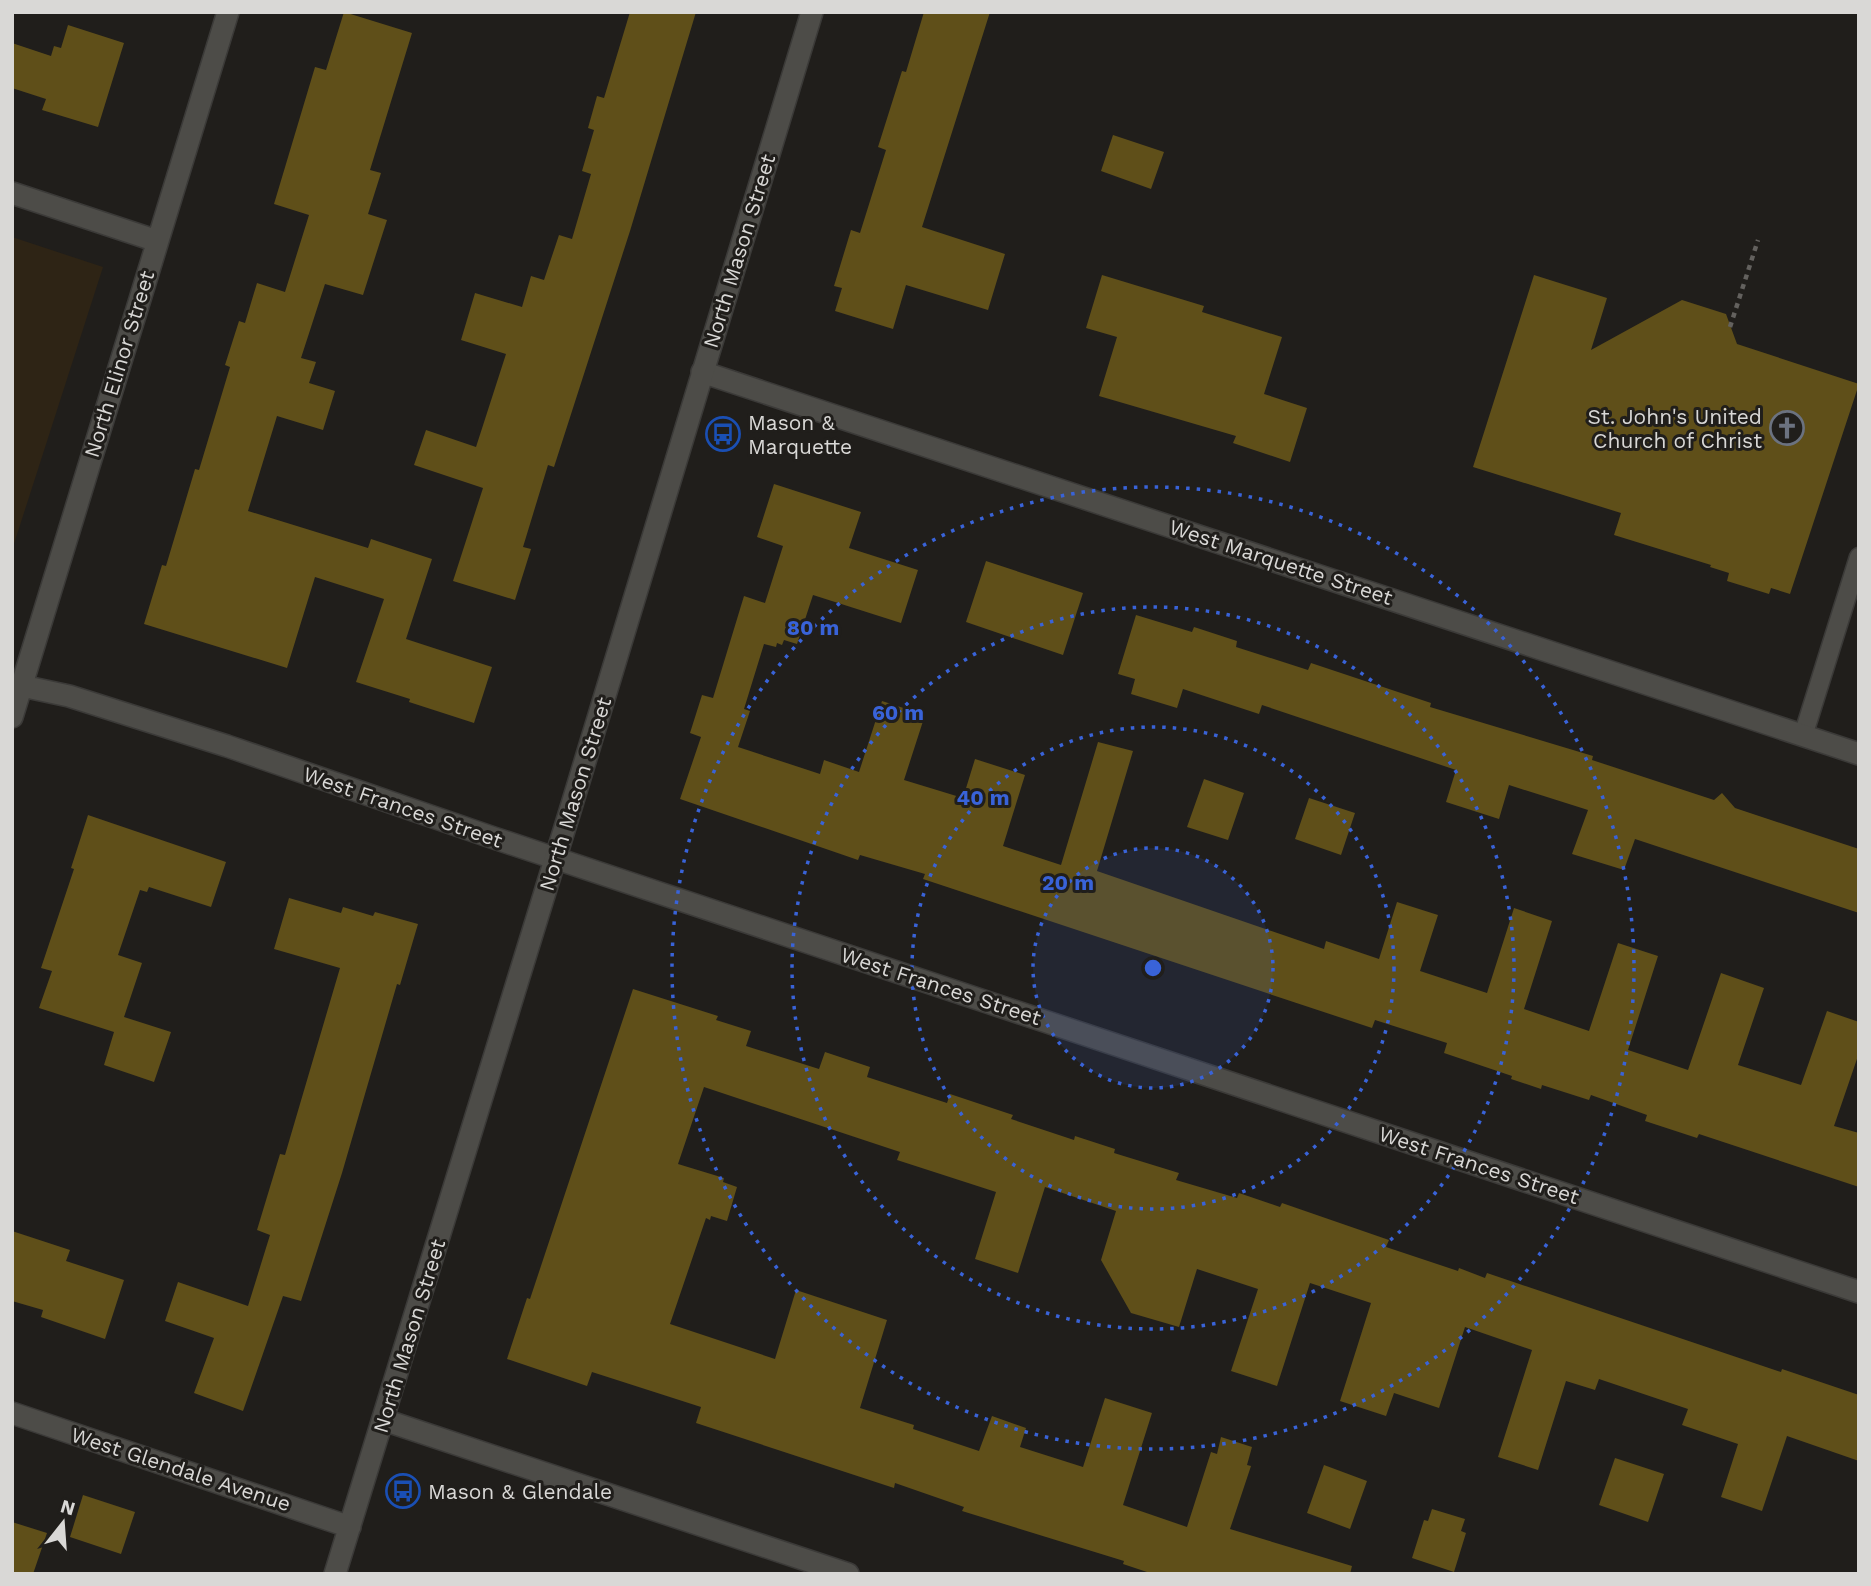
<svg xmlns="http://www.w3.org/2000/svg" width="1871" height="1586" font-family="'Work Sans',sans-serif">
<style>
.education{fill:#2e2415}
.building{fill:#5f4f19}
.lines{fill:none;stroke-linecap:round;stroke-linejoin:round}
.lane-casing{stroke:#3b3a38;stroke-width:21}
.street-casing{stroke:#3b3a38;stroke-width:24}
.secondary-casing{stroke:#3b3a38;stroke-width:24}
.path{stroke:#63615e;stroke-width:4.5;stroke-dasharray:5 5;stroke-linecap:butt}
.lane{stroke:#4d4c48;stroke-width:18}
.street{stroke:#4d4c48;stroke-width:21}
.secondary{stroke:#4d4c48;stroke-width:21}
.ring{fill:none;stroke:#3963d8;stroke-width:3.5;stroke-dasharray:3.5 7}
.labels{text-anchor:middle;dominant-baseline:central;stroke-width:6;stroke-linejoin:round;paint-order:stroke}
.street-label{font-size:21px;fill:#d9d8d6;stroke:#201e1b}
.poi-label{font-size:21px;fill:#d9d8d6;stroke:#201e1b;text-anchor:start}
.centre{fill:#3963d8;stroke:#201e1b;stroke-width:3.5}
.ring-label{font-size:21px;text-anchor:middle;font-weight:bold;fill:#3963d8;stroke:#201e1b;stroke-width:6;stroke-linejoin:round;paint-order:stroke}
</style>
<rect width="100%" height="100%" fill="#201e1b"/>
<path class="education" d="M12 237 103 267 12 550Z"/>
<path class="building" d="M344 12 412 33 370 170 381 173 368 214 387 220 363 295 325 284 301 358 316 362 309 383 335 391 323 430 277 416 248 511 368 548 371 539 432 559 406 639 492 667 474 723 409 702 410 699 356 682 384 599 315 577 287 668 144 624 162 565 166 566 195 469 199 470 230 367 225 365 239 321 245 323 257 283 285 292 309 215 274 204 315 67 326 70Z
M630 12H696L630 231 554 467 548 465 523 547 531 549 515 600 453 581 483 488 414 465 426 430 476 447 506 354 461 340 475 293 522 307 531 276 544 280 559 235 572 239 591 174 582 171 594 130 588 128 597 96 604 98Z
M924 12H990L922 227 1005 254 988 310 906 285 893 329 835 311 842 288 834 286 851 230 860 233 886 150 878 147 902 71 906 72Z
M68 25 124 43 98 127 42 110 46 99 12 88V43L51 56 54 46 61 48Z
M1113 135 1164 152 1151 189 1101 171Z
M1102 275 1204 306 1202 312 1282 337 1264 394 1307 408 1290 462 1233 443 1236 436 1099 396 1117 337 1086 328Z
M1534 275 1607 298 1591 350 1682 300 1726 314 1737 344 1859 384 1790 594 1771 588 1769 594 1727 581 1729 573 1710 567 1711 565 1614 535 1621 513 1473 467Z
M774 484 861 512 849 548 918 570 901 623 813 595 797 644 784 640 782 645 777 643 776 647 764 644 744 709 750 711 738 747 820 774 824 760 859 772 882 701 925 715 904 780 963 798 975 759 1025 775 1003 846 1061 865 1098 742 1133 751 1097 871 1324 949 1326 941 1379 959 1397 902 1438 915 1420 971 1487 993 1514 908 1552 921 1524 1009 1589 1031 1618 943 1658 956 1628 1050 1688 1070 1721 973 1764 988 1738 1065 1801 1085 1827 1011 1859 1022V1053L1834 1126 1859 1133V1187L1699 1134 1697 1138 1645 1121 1647 1115 1591 1095 1589 1100 1542 1085 1541 1089 1511 1079 1512 1076 1444 1053 1447 1043 1375 1020 1372 1028 923 879 925 874 860 855 858 860 680 799 701 737 690 733 702 695 713 698 744 596 765 603 783 546 757 537Z
M986 561 1083 593 1063 655 966 622Z
M1136 615 1192 632 1194 627 1237 641 1236 647 1308 670 1311 663 1431 703 1430 707 1593 756 1592 760 1714 800 1722 793 1735 808 1859 849V913L1635 839 1624 870 1572 854 1588 810 1509 785 1499 819 1446 802 1456 770 1262 705 1259 714 1183 689 1177 708 1131 694 1135 679 1118 674Z
M1204 779 1244 793 1228 840 1187 827Z
M1309 798 1355 813 1341 855 1295 839Z
M88 815 226 862 211 907 149 887 147 892 140 890 118 955 142 963 124 1017 171 1032 154 1082 104 1065 114 1032 39 1008 52 971 41 968 74 869 71 868Z
M289 898 341 913 343 907 373 916 375 912 418 924 400 985 397 984 342 1173 301 1301 283 1296 243 1411 194 1393 214 1338 165 1321 178 1282 248 1306 270 1235 257 1230 280 1154 285 1155 340 968 274 949Z
M633 989 718 1016 716 1020 751 1031 746 1046 819 1069 825 1052 870 1067 867 1077 947 1103 950 1094 1013 1115 1011 1119 1074 1140 1075 1136 1115 1149 1114 1153 1179 1173 1176 1180 1237 1198 1239 1193 1280 1207 1282 1203 1389 1240 1386 1247 1458 1271 1459 1268 1485 1278 1487 1273 1781 1372 1782 1369 1859 1395V1461L1787 1436 1762 1511 1721 1497 1738 1444 1682 1425 1688 1409 1599 1379 1595 1390 1566 1381 1538 1470 1498 1457 1532 1350 1465 1327 1439 1408 1394 1393 1386 1416 1340 1401 1371 1303 1310 1283 1277 1386 1231 1371 1258 1289 1197 1269 1179 1327 1131 1313 1101 1260 1116 1211 1045 1187 1018 1273 975 1259 996 1192 897 1160 900 1152 704 1087 678 1164 724 1178 723 1182 737 1187 727 1221 711 1216 710 1220 706 1218 670 1324 775 1359 796 1290 887 1320 860 1408 914 1425 913 1429 979 1451 992 1416 1026 1428 1020 1447 1083 1467 1105 1398 1152 1413 1123 1505 1187 1527 1211 1452 1217 1454 1221 1437 1252 1447 1247 1465 1251 1466 1230 1529 1352 1566 1350 1574H1153L1123 1564 1124 1561 962 1511 964 1507 895 1483 894 1488 696 1423 701 1407 592 1372 587 1386 507 1359 527 1298 530 1299Z
M12 1231 70 1250 66 1261 124 1280 105 1339 41 1317 43 1310 12 1301Z
M1615 1458 1664 1474 1648 1522 1599 1505Z
M1324 1465 1367 1481 1350 1529 1307 1513Z
M83 1495 135 1512 121 1554 70 1537Z
M1432 1509 1465 1519 1461 1531 1466 1533 1454 1572 1412 1558 1424 1520 1428 1521Z
M12 1522 47 1533 33 1574H12Z"/>
<g class="lines">
<g class="lane-casing">
<path id="lane" d="M1803 736 1859 557"/>
</g>
<g class="street-casing">
<path id="street" d="M12 193 157 241
M702 372 1859 754
M22 686 69 696 227 746 494 838 1859 1292
M12 717 228 12"/>
</g>
<g class="secondary-casing">
<path id="secondary" d="M12 1413 350 1527
M384 1420 848 1574
M335 1574 570 811 812 12"/>
</g>
<path class="path" d="M1730 327 1758 240"/>
<use href="#lane" class="lane"/>
<use href="#street" class="street"/>
<use href="#secondary" class="secondary"/>
</g>
<circle cx="1153" cy="968" r="120" fill="#3963d8" fill-opacity=".12"/>
<g class="ring">
<circle cx="1153" cy="968" r="120"/>
<circle cx="1153" cy="968" r="241"/>
<circle cx="1153" cy="968" r="361"/>
<circle cx="1153" cy="968" r="481"/>
</g>
<defs>
<g id="church-ring" transform="scale(1.75)"><circle r="9.5" fill="#201e1b" stroke="#6b7280" stroke-width="1.5"/><path d="M-1.2-6h2.4v3.5h3.3v2.4h-3.3V6h-2.4V-.1h-3.3v-2.4h3.3Z" fill="#6b7280"/></g>
<g id="bus-ring" transform="scale(1.75)"><circle r="9.5" fill="#201e1b" stroke="#1a4fb4" stroke-width="1.5"/><path d="M-5-6H5V4H4V6H2V4H-2V6H-4V4H-5ZM-3.5-4V0h7V-4ZM-3.5 1.2v1.5H-2V1.2ZM2 1.2v1.5H3.5V1.2Z" fill="#1a4fb4"/></g>
</defs>
<g fill-rule="evenodd">
<use href="#church-ring" x="1787" y="428"/>
<use href="#bus-ring" x="723" y="434"/>
<use href="#bus-ring" x="403" y="1491"/>
</g>
<g class="labels">
<g class="street-label">
<text transform="translate(739 251) rotate(-73)">North Mason Street</text>
<text transform="translate(119 364) rotate(-73)">North Elinor Street</text>
<text transform="translate(1281 562) rotate(18)">West Marquette Street</text>
<text transform="translate(575 794) rotate(-73)">North Mason Street</text>
<text transform="translate(403 807) rotate(19)">West Frances Street</text>
<text transform="translate(941 986) rotate(18)">West Frances Street</text>
<text transform="translate(1479 1165) rotate(18)">West Frances Street</text>
<text transform="translate(409 1336) rotate(-73)">North Mason Street</text>
<text transform="translate(181 1469) rotate(18)">West Glendale Avenue</text>
</g>
<g class="poi-label">
<text x="1762" y="416" text-anchor="end">St. John's United<tspan x="1762" dy="24">Church of Christ</tspan></text>
<text x="748" y="422">Mason &amp;<tspan x="748" dy="24">Marquette</tspan></text>
<text x="428" y="1491">Mason &amp; Glendale</text>
</g>
</g>
<circle cx="1153" cy="968" r="10" class="centre"/>
<g class="ring-label">
<text x="813" y="635">80 m</text>
<text x="898" y="720">60 m</text>
<text x="983" y="805">40 m</text>
<text x="1068" y="890">20 m</text>
</g>
<rect width="1871" height="1586" fill="none" stroke="#d9d8d6" stroke-width="28"/>
<g transform="translate(63 1523) rotate(17)" stroke="#201e1b" stroke-width="5" paint-order="stroke">
<path d="M0-5L12 26L0 18L-12 26Z" fill="#d9d8d6"/>
<text y="-10" font-size="19" font-weight="bold" text-anchor="middle" fill="#d9d8d6">N</text>
</g>
</svg>
